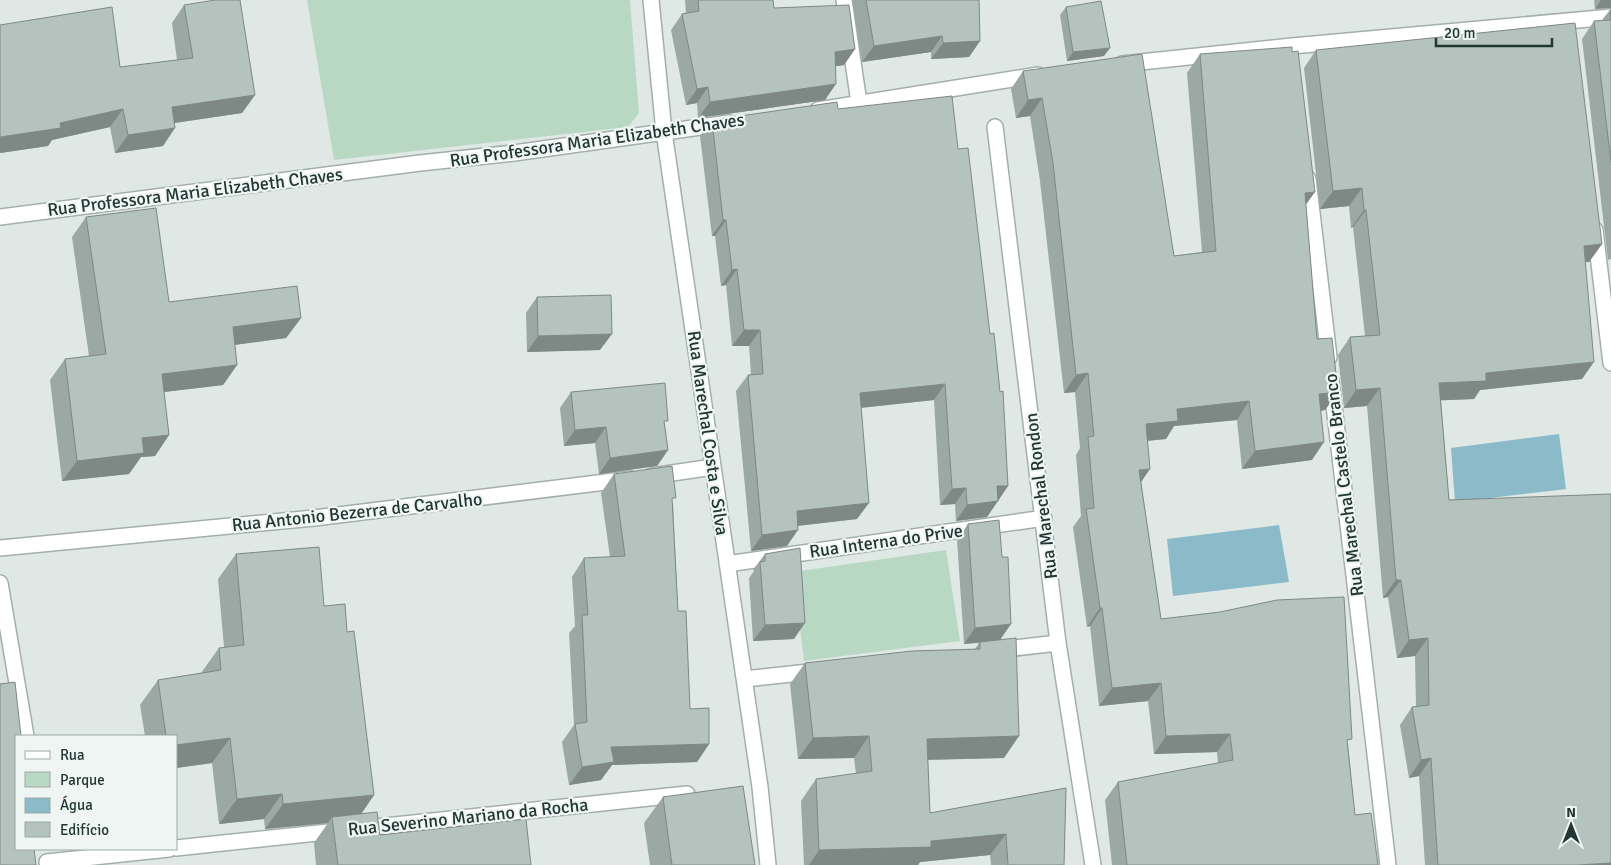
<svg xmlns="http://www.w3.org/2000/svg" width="1611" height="865" font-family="Signika,sans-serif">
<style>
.green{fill:#b9d8c4}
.water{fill:#8bbac9}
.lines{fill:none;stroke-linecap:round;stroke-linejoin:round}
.minor-casing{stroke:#a3afac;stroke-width:18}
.minor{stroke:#fff;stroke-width:15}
.wall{fill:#9ba8a3}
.shaded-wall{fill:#7e8885}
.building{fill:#b4c3be;stroke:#7e8885}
.labels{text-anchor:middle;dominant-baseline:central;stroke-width:4.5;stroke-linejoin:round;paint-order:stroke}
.street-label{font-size:18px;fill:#223633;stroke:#eef5f3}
</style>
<rect width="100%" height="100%" fill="#dfe8e5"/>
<path class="green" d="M307 0H630L639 113 628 127 334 160Z
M946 550 960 641 804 661 793 572Z"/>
<path class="water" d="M1559 434 1566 489 1455 502 1451 448Z
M1279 525 1289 582 1173 596 1167 539Z"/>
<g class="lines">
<g class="minor-casing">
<path id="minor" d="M651 0 664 132 760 787 768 865
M844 0 859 103
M1122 64 1292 46 1611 17
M818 110 1038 75
M995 127 1058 643 1093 865
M1308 179 1329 357
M0 217 420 163 514 153 729 123
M1595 230 1611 363
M1331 380 1388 865
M652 476 713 467
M0 548 314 518 630 479
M727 564 1044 518
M0 583 26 736
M997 650 1058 643
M745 679 818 671
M176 848 687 794
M47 862 169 849"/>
</g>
<use href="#minor" class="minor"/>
</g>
<path class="wall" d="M685 0H773L774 8 855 49 844 65 836 66 825 100 698 118 697 103 686 105 671 30 682 14H686Z
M852 0H979L980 41 969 57 931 59V52L862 62Z
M1594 0H1611L1595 9Z
M184 5 255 95 242 113 175 123 163 146 115 153 110 127 52 140 48 146 0 153 120 67 177 60 172 23Z
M1066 7 1104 56 1067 61 1060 15Z
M1610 10H1611V259L1608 260 1582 39 1594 21 1602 20Z
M1316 50 1602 244 1589 262H1586L1582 379 1480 390 1474 399 1441 400 1449 500 1611 865H1425L1419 776 1409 778 1400 725 1412 707H1416L1415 656 1397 658 1388 597 1383 598 1367 406 1344 408 1338 355 1350 337 1365 336 1353 227 1351 228 1349 206 1320 209 1304 68Z
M1200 54 1306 205 1317 339 1338 392 1325 410 1321 411 1312 460 1242 469 1237 420 1174 426 1166 439 1147 441 1141 482 1161 619 1348 744 1355 815 1378 865H1112L1105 800 1118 782 1218 763 1217 752 1154 754 1148 701 1099 706 1090 626 1087 627 1073 527 1081 516 1076 455 1080 448 1075 392 1064 393 1040 181 1030 116 1016 118 1011 89 1023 71 1174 256 1202 252 1187 73Z
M838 109 958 149 990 334 1008 486 987 517 956 521 955 504 940 505 934 400 861 408 857 519 798 526 787 546 751 551 736 391 748 375H751L749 346H732L726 285 721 286 715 236H712L700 136 712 120Z
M86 217 169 302 301 318 286 338 235 345 237 365 223 385 164 392 169 435 155 456 141 457 129 474 62 481 50 380 65 359 89 356 72 237Z
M537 297 600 350 527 352 526 313Z
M571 392 665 426 668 450 657 466 599 474 595 443 564 446 560 408Z
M614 474 673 503 678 611 690 709 709 744 697 762 612 765 601 780 569 785 562 742 574 725 569 633 575 626 572 577 584 558 610 557 601 493Z
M968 524 1001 639 1004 758 928 760 930 813 1066 788 1064 865H991L990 855 920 862 918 865H804L801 801 816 779 856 774 854 758 798 759 790 684 805 663 975 649 979 643 964 644 957 540Z
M236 554 324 606 347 632 374 795 361 814 380 835 531 865H316L314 843 328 823 265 829 264 819 219 824 212 763 176 768V736H145L140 705 158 680 201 673 219 648 224 647 218 579Z
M765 554 794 639 753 641 749 578 754 571 753 570Z
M663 797 755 865H650L644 823Z"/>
<path class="shaded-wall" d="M1601 0H1611V8L1595 9Z
M942 36 931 52 862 62 874 46Z
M980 41 969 57 931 59 943 43Z
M1110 48 1104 56 1067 61 1073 52Z
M855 49 844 65 824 68 835 52Z
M836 84 825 100 698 118 710 102Z
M708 87 697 103 686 105 697 89Z
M255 95 242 113 160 125 172 107Z
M1042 98 1030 116 1016 118 1028 100Z
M123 109 110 127 52 140 48 146 0 153V137Z
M175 128 163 146 115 153 128 135Z
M1362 188 1349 206 1320 209 1333 191Z
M1315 192 1302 210 1305 193Z
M1364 210H1366L1353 227 1351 228Z
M723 220H726L715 236H712Z
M1602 244 1589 262 1572 263 1584 246Z
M737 269 726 285 721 286 732 270Z
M301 318 286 338 218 347 233 327Z
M744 330H760L749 346H732Z
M612 334 600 350 527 352 538 336Z
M1594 362 1582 379 1480 390 1474 399 1427 401 1439 383 1486 373Z
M237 365 223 385 147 394 162 374Z
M1088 373 1075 392 1064 393 1076 375Z
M945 384 934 400 849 409 860 393Z
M1380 388 1367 406 1344 408 1356 390Z
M1338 392 1325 410 1306 412 1319 394Z
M1249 401 1237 420 1174 426 1166 439 1133 442 1146 424 1177 409Z
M606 427 595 443 564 446 575 430Z
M169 435 155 456 141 457 129 474 62 481 77 461 142 438Z
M1324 442 1312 460 1242 469 1255 451Z
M668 450 657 466 599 474 610 458Z
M1150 469 1137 488 1139 470Z
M997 486H1008L987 517 956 521 967 505Z
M966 488 955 504 940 505 952 489Z
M869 503 857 519 786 527 797 511Z
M798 530 787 546 751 551 762 535Z
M1396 580H1401L1388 597 1383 598Z
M1100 608H1102L1090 626 1087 627Z
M805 623 794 639 753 641 765 625Z
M1011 624 1000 640 964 644 975 628Z
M1428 638 1415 656 1397 658 1409 640Z
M1161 683 1148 701 1099 706 1112 688Z
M1230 734 1217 752 1154 754 1166 736Z
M869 736 854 758 798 759 813 738Z
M1019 736 1004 758 912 760 927 739Z
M230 738 212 763 176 768V745Z
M709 744 697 762 612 765 601 780 569 785 582 767 611 747Z
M1431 758 1419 776 1409 778 1421 760Z
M282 794 264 819 219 824 237 799Z
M374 795 357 820 332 817 328 823 265 829 283 804Z
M1006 834 990 855 920 862 918 865H809L819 850 931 841Z
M1611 863V865H1578Z"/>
<path class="building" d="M215 0H240L255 95 172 107 175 128 128 135 123 109 60 123 61 128 0 137V25L112 7 120 67 193 58 184 5Z
M698 0H773L774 8 849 5 855 49 835 52 836 84 710 102 708 87 697 89 682 14 699 11Z
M866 0H979L980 41 943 43 942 36 874 46Z
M1101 1 1110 48 1073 52 1066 7Z
M1610 10H1611V162L1594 21 1611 20Z
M1575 23 1602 244 1584 246 1594 362 1486 373V381L1439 383 1449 500 1611 494V863L1578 865H1438L1431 758 1421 760 1412 707 1429 705 1428 638 1409 640 1401 580H1396L1380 388 1356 390 1350 337 1380 335 1366 210H1364L1362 188 1333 191 1316 50Z
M1292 47V52L1298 51 1315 192 1305 193 1317 339 1332 338 1338 392 1319 394 1324 442 1255 451 1249 401 1177 409 1178 421 1146 424 1150 469 1139 470 1161 619 1220 612 1277 600 1344 597 1352 739 1347 740 1355 815 1371 813 1378 865H1127L1118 782 1233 760 1230 734 1166 736 1161 683 1112 688 1102 608H1100L1086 509 1094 508 1088 437 1094 436 1088 373 1076 375 1053 163 1042 98 1028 100 1023 71 1142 54 1174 256 1216 251 1200 54Z
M952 96 958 149 968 148 990 334 994 333 1000 392 1003 391 1008 486H997L998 501 967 505 966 488 952 489 945 384 860 393 869 503 797 511 798 530 762 535 748 375 763 374 760 330H744L737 269 732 270 726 220H723L712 120 837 102 838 109Z
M156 208 169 302 297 286 301 318 233 327 237 365 162 374 169 435 142 438 144 453 77 461 65 359 106 354 86 217Z
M611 295 612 334 538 336 537 297Z
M665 383 668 421H664L668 450 610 458 606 427 575 430 571 392Z
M672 466 676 498H672L678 611H686L690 709 709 708V744L611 747 614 762 582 767 575 724 587 722 582 615H588L584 558 625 556 614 474Z
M999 520 1002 557H1008L1011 624 975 628 968 524Z
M319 547 324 606 345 604 347 632 354 631 374 795 283 804 282 794 237 799 230 738 176 745V736H166L158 680 221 670 219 648 244 645 236 554Z
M800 548 805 623 765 625 760 562 765 561V554Z
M1016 638 1019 736 927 739 930 813 1066 788 1064 865H1008L1006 834 931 841V847L819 850 816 779 872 771 869 736 813 738 805 663 912 651 980 649V642Z
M15 682 21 736H16V849H34L36 865H0V684Z
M743 786 755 865H672L663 797Z
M377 812 380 835 526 819 531 865H338L332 817Z"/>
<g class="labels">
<g class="street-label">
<text transform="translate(597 140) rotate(-8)">Rua Professora Maria Elizabeth Chaves</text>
<text transform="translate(195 192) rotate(-7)">Rua Professora Maria Elizabeth Chaves</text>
<text transform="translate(708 433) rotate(82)">Rua Marechal Costa e Silva</text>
<text transform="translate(1344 485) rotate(-97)">Rua Marechal Castelo Branco</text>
<text transform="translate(1041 496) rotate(-97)">Rua Marechal Rondon</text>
<text transform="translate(357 512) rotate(-6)">Rua Antonio Bezerra de Carvalho</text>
<text transform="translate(886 541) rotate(-8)">Rua Interna do Prive</text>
<text transform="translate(468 817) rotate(-6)">Rua Severino Mariano da Rocha</text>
</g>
</g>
<rect x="15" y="735" width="162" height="115" fill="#eef5f3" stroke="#9ca9a6"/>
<rect x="25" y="751" width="25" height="8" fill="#ffffff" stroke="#9ca9a6"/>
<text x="60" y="760" font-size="15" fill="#223633">Rua</text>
<rect x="25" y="772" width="25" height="15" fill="#b9d8c4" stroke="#9ca9a6"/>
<text x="60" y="785" font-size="15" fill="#223633">Parque</text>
<rect x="25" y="798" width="25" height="15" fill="#8bbac9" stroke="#9ca9a6"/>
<text x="60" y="810" font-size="15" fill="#223633">Água</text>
<rect x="25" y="822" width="25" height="15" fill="#b4c3be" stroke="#9ca9a6"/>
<text x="60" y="835" font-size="15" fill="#223633">Edifício</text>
<g transform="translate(1571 825)" stroke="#eef5f3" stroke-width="4" paint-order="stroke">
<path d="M0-4L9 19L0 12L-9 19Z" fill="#223633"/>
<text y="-8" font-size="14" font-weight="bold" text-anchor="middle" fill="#223633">N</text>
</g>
<path d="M1436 38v8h116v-8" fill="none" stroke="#223633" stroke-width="2.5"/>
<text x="1444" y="38" font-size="15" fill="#223633" stroke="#eef5f3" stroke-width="4" paint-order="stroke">20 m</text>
</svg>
